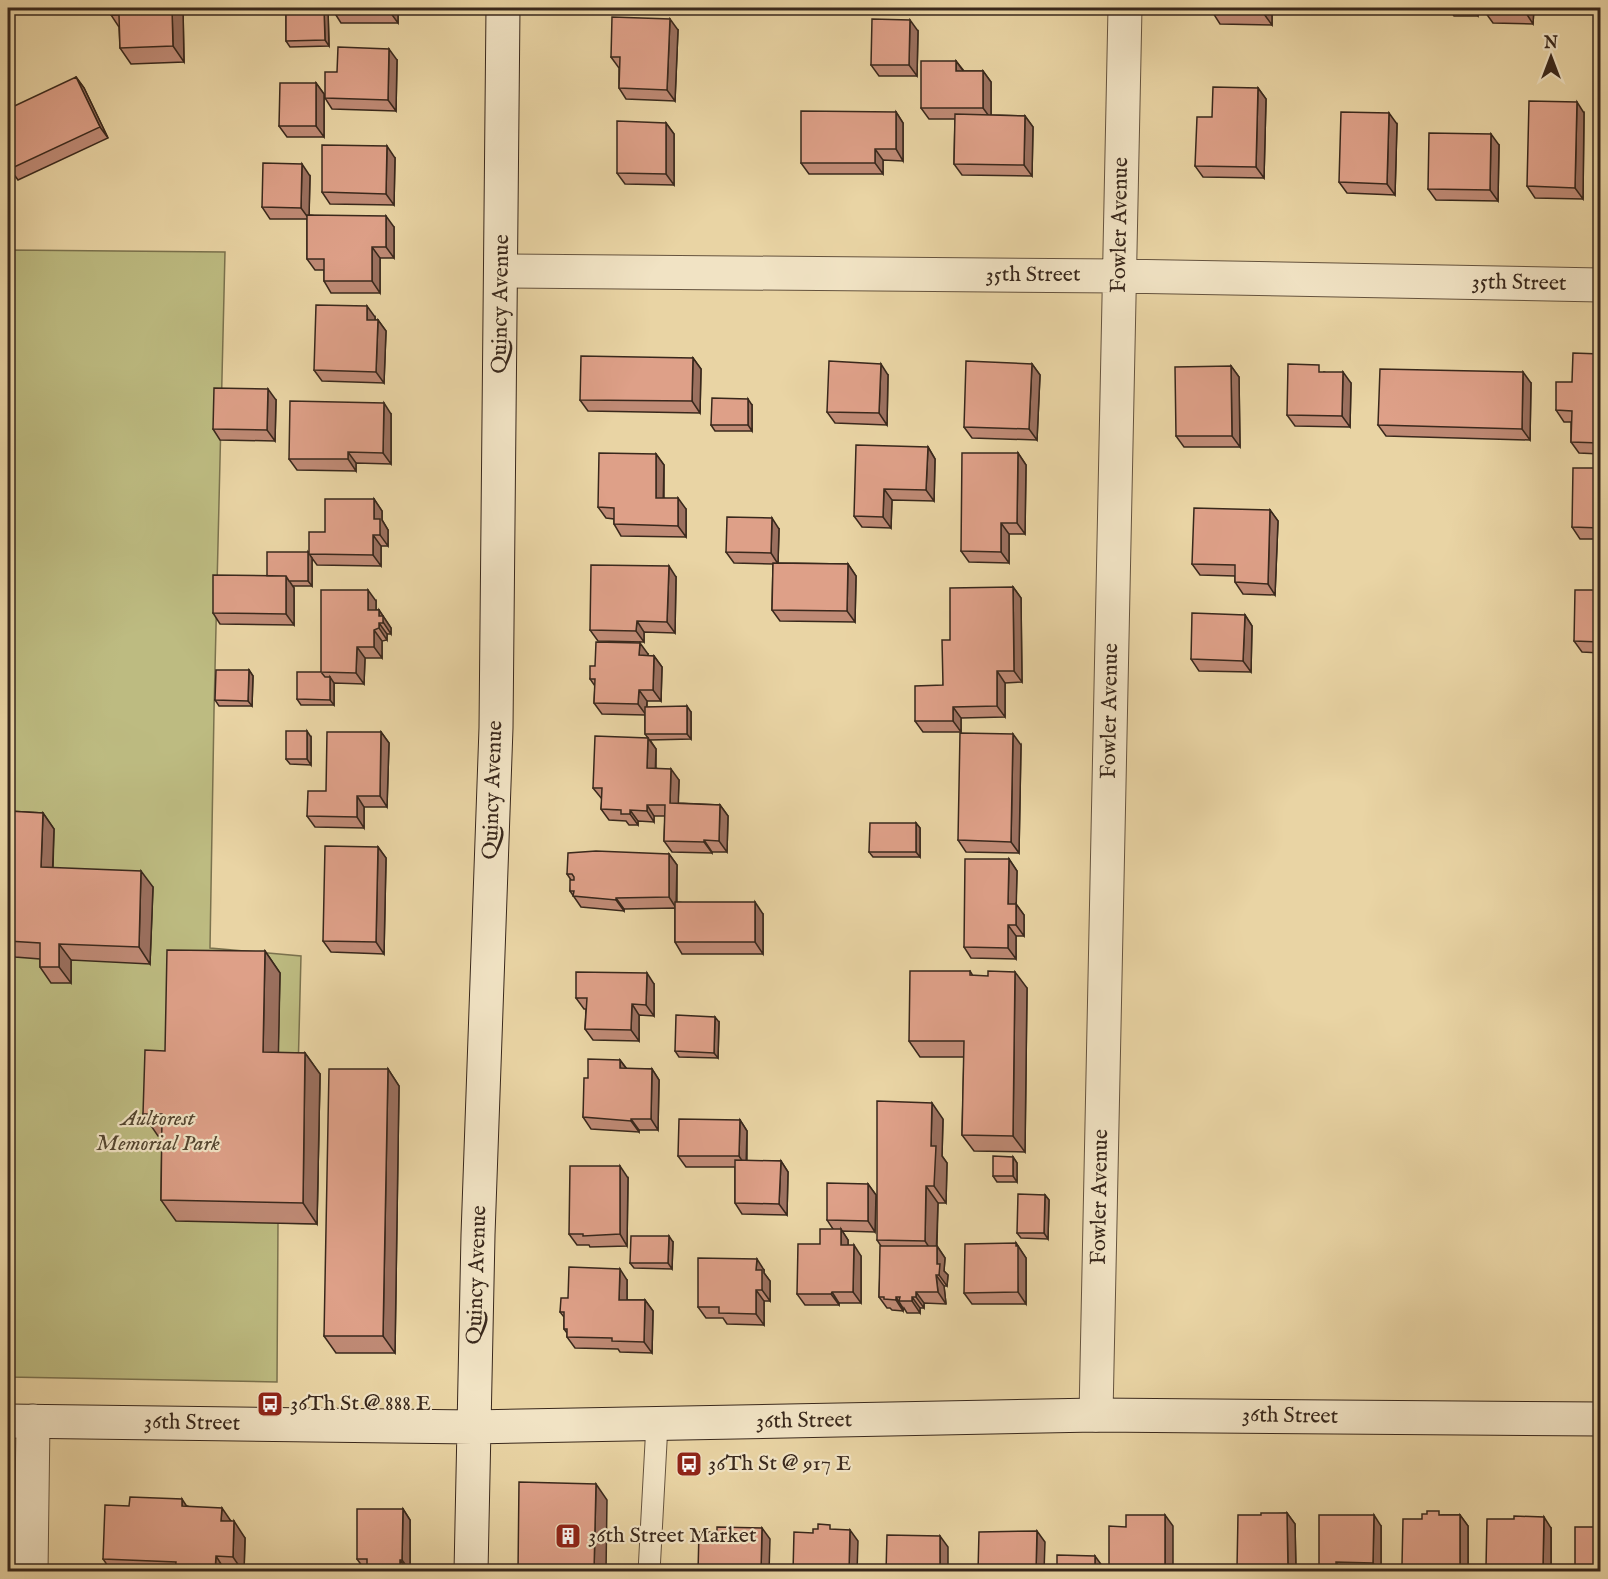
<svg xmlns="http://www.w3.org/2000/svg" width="1608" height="1579" font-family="'IM FELL English',serif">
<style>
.green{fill:#bdbb81;stroke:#7b724e;stroke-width:1.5}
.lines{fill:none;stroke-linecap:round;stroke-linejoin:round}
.lane-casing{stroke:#65533e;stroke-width:23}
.street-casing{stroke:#65533e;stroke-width:35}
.secondary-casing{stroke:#39281c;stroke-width:35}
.lane{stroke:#f1e3c4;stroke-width:21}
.street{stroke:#f1e3c4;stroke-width:33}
.secondary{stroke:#f1e3c4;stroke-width:33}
.wall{fill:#bf8a75;stroke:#39281c;stroke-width:1.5}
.shaded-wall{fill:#9b705f;stroke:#39281c;stroke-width:1.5}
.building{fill:#dea088;stroke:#39281c;stroke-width:1.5}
.labels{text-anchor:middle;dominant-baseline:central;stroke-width:4.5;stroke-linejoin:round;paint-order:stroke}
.street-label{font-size:22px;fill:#39281c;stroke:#f1e3c4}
.park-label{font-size:22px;font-style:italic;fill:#534530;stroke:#f1e3c4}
.poi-label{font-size:22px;fill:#39281c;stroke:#f1e3c4;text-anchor:start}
</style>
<rect width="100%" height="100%" fill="#e9d4a4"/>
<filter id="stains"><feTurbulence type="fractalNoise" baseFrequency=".00333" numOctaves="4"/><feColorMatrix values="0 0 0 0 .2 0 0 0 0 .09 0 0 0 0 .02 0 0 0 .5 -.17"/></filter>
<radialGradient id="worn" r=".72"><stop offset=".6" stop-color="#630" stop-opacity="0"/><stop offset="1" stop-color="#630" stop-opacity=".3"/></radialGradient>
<path class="green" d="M8 250 225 252 214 711 210 948 301 956 298 1073 320 1074 317 1224 278 1223 277 1382 8 1377Z"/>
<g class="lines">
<g class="lane-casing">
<path id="lane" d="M649 1572 657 1424"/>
</g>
<g class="street-casing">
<path id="street" d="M501 271 1119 276 1600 285
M1096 1415 1125 8
M31 1572 33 1421"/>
</g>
<g class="secondary-casing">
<path id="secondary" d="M8 1421 473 1427 1096 1415 1600 1419
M471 1572 478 1235 496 728 503 8"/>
</g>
<use href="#lane" class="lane"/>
<use href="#street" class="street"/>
<use href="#secondary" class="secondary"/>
</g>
<path class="wall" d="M183 8 184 62 131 64 120 48 119 27 111 15Z
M286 8H327L328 9 329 46 290 47 286 41Z
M334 8H398V23H341L334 12Z
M972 8H1018V10L973 9Z
M1272 8V25L1220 24 1213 13Z
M1479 8 1478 16H1454L1450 10Z
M1534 8 1533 24 1493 23 1485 12Z
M678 30 675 101 626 99 619 88V68L611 57Z
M918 31 917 76H879L871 65Z
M397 60 396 111 332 109 325 98 337 72Z
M956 61 964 71H983L991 82V115L1025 116 1033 127 1032 176 962 175 954 164 955 119H929L921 108Z
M76 77 84 88 108 138 18 180 10 169Z
M316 83 324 94V137H287L279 126Z
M1258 88 1266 99 1264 178 1203 177 1195 166 1212 117Z
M1600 96V187L1594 178Z
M896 112 903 123V161L883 160V174H809L801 163Z
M1584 113 1583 199 1535 198 1527 186Z
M666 123 674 134V185L625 184 617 173Z
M1397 124 1395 195 1347 193 1339 182Z
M1499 145 1498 201 1436 200 1428 189Z
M395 158 394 205 330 204 322 192Z
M310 176 309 215 394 227V258H380V293H331L324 281V270H315L307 259V219H270L262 207Z
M375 317V320H378L386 331 384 383 322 381 314 370Z
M1600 354V454L1579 453 1571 442V422H1564L1556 410 1572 382Z
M693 358 701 369 700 413 588 411 580 400Z
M1032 364 1040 375 1037 440 972 438 964 427Z
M1231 366 1239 377 1240 447H1184L1176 436Z
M1324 372 1351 383 1350 427 1295 426 1287 415Z
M888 375 887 425 835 423 827 412Z
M1531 383 1530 440 1386 436 1378 425Z
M276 400 275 441 220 440 213 429Z
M752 405V431H715L711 425Z
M391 414V464L356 463V471L297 470 289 459Z
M928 447 935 459 934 501 892 500 891 528 862 527 854 516Z
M1018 453 1026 465 1025 534H1009V563L969 562 961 551Z
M656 454 664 465V498L686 509V537L621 536 614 524V519L606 518 598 507Z
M1600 468V539H1580L1572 527Z
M374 499 382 511V520L388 530V546H381V566L317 565 312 558V586H293L294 588V625L220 624 213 613 267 576 308 552 309 554 325 532Z
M1270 510 1278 521 1275 595 1243 594 1235 582V576L1200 575 1192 564Z
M779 529 778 563 848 564 856 576 855 622 780 621 772 610 773 564 734 563 726 552Z
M676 577 675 633 644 632V642L598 641 590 630Z
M1013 587 1021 598 1022 682 1005 683V717L961 718V732H923L915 721 943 685 950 640Z
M1600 590V653L1582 652 1574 641Z
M376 601V610H379L391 628V634H387V640L382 641V658H365L364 684 334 683V705H301L297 699 321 672Z
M1245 615 1252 626 1251 672 1199 671 1191 659Z
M648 654V656H654L662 667 661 701H647V707L691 712V739L650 740 656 749V768L679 780 678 803 720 805 728 816 727 852H712V853L672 852 664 841 665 816H654V822L638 821V825H629L626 821 609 820 601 809 602 799 593 788 648 738 645 734V715L602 714 594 703 595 686 590 679 595 666Z
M249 670 253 676 252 706H219L215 700Z
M381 732 389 743 387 807H364V828L315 827 307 816Z
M311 737V765L290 764 286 759Z
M1021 745 1019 853 966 852 958 840Z
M8 811 43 813 54 829 53 868 153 887 150 964 71 960V983H51L40 967V959L15 957 8 946Z
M916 823 920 828V857H873L869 852Z
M378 847 386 858 384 954 331 952 323 941Z
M669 854 677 865V902L763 914V954H682L675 942V908L624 909V911L581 907 570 891 571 880 567 874Z
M1009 859 1017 871 1016 904 1024 915V936H1016V959L971 958 964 947Z
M265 951 280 973 278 1053H305L320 1074 317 1224 176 1221 161 1200 162 1136H158L143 1114 165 1051Z
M970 971 973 976 1027 988 1025 1152 974 1151 962 1135 964 1057H920L909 1041Z
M654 984V1016L639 1015V1041L593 1040 585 1029 586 1009H584L576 998Z
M719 1022 718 1058 679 1057 675 1051Z
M620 1060 627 1069H652L659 1080 658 1130H639V1132L591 1129 583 1117 588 1078Z
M388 1069 399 1086 395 1353H336L324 1336Z
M943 1119 942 1156 947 1163 946 1203H938L937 1246 945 1258 944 1271 948 1275 947 1286H944L946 1304 924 1303V1308H920V1313H907L904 1308 903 1311 892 1310 890 1308H887L879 1297 881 1246 877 1240Z
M740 1120 747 1131V1161H781L788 1172 787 1215 742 1214 735 1203V1167H686L678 1156Z
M1013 1157 1017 1163V1182H997L993 1176Z
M628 1178 627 1246 590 1247 589 1245H577L569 1234Z
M868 1184 876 1195 875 1232 842 1231 848 1240V1245L861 1256V1303H839V1305H805L797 1294 820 1244 833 1229 827 1220Z
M1045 1195 1049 1200 1048 1239 1021 1238 1017 1233Z
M673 1242 672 1269 634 1268 630 1263Z
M1016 1243 1026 1258V1304H972L964 1293Z
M764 1270V1273L770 1281V1301H764V1325L727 1324 723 1318H706L698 1307Z
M627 1280V1300H645L653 1311 652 1353 620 1352 618 1349 575 1348 567 1337V1333L564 1329V1317L560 1312 568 1298Z
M187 1506 231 1521 245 1538 244 1572H112L103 1559Z
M403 1509 410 1520V1571L365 1570 357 1559Z
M1287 1513 1295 1524 1296 1572H1240L1237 1568 1261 1515Z
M1442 1515H1460L1468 1526V1572H1384L1406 1570 1402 1565 1422 1519Z
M1381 1526V1572H1323L1319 1565Z
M1551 1528V1572H1490L1486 1567Z"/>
<path class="shaded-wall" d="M172 8H183L184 62 173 46Z
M324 8H327L328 9 329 46 325 40Z
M390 8H398V23L390 12Z
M1264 8H1272V25L1264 14Z
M1475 8H1479L1478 16 1474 10Z
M1526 8H1534L1533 24 1526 13Z
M670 19 678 30 675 101 667 90Z
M910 20 918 31 917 76 909 65Z
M389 49 397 60 396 111 388 100Z
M956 61 964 72 956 71Z
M983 71 991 82V119L983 108Z
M76 77 84 88 108 138 100 127Z
M316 83 324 94V137L316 126Z
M1258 88 1266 99 1264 178 1256 167Z
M1577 102 1584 113 1583 199 1575 188Z
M896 112 903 123V161L896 149Z
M1389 113 1397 124 1395 195 1387 184Z
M1025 116 1033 127 1032 176 1024 165Z
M666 123 674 134V185L666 174Z
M1491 134 1499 145 1498 201 1490 190Z
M387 146 395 158 394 205 386 194Z
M875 149 883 160V174L875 163Z
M302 164 310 176 309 219 301 208Z
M386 216 394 227V258L386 247Z
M372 247 380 258V293L372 281Z
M367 306 375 317V331L367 320Z
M378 320 386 331 384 383 376 372Z
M693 358 701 369 700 413 692 401Z
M881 364 888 375 887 425 879 413Z
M1032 364 1040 375 1037 440 1029 429Z
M1231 366 1239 377 1240 447 1232 436Z
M1343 372 1351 383 1350 427 1342 416Z
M1523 372 1531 383 1530 440 1522 429Z
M268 389 276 400 275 441 267 430Z
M748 399 752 405V431L748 425Z
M384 403 391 414V464L383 453Z
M928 447 935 459 934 501 926 490Z
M348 452 356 463V471L348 459Z
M1018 453 1026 465 1025 534 1017 523Z
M656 454 664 465 663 509 656 498Z
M884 489 892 500 891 528 883 517Z
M678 498 686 509V537L678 526Z
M374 499 382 511V520L388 530V546L380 535 374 519Z
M1270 510 1278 521 1275 595 1268 584Z
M772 518 779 529 778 564 771 553Z
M1001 523 1009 534V563L1001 552Z
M373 535 381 546V566L373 555Z
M308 552 312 558V586L308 581Z
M848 564 856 576 855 622 847 611Z
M669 566 676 577 675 633 667 622Z
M286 576 294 588V625L286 614Z
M1013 587 1021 598 1022 682 1014 671Z
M368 590 376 601V621L368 610Z
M379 610 391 628V634L379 616Z
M1245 615 1252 626 1251 672 1243 661Z
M637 621 644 632V642L636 631Z
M379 623 387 634V640L379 628Z
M374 630 382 641V658L374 647Z
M640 643 648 654 647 666 639 655Z
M357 647 365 658 364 684 356 673Z
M654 656 662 667 661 701 653 690Z
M249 670 253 676 252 706 248 701Z
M997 671 1005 683V717L997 706Z
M330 677 334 683V705L330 700Z
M639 690 647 701 646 715 638 704Z
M687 706 691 712V739L687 734Z
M953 707 961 718V732L953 721Z
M307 731 311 737V765L307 759Z
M381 732 389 743 387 807 380 796Z
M1013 734 1021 745 1019 853 1011 842Z
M648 738 656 749 655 779 647 768Z
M671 769 679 780 678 814 670 803Z
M357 796 364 807V828L357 817Z
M647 805 654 816V822L647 811Z
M720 805 728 816 727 852 719 841Z
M630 810 638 821V825L630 814Z
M43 813 54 829 52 884 41 867Z
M916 823 920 828V857L916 852Z
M704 840 712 852V853L704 842Z
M378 847 386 858 384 954 376 942Z
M669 854 677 865 676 908 669 897Z
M1009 859 1017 871 1016 915 1008 904Z
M141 871 153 887 150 964 139 947Z
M616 898 624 909V911L616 900Z
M755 902 763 914V954L755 942Z
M1016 904 1024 915V936L1016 925Z
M1008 925 1016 936V959L1008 948Z
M59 944 71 960V983L59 967Z
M265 951 280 973 278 1074 263 1052Z
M1015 972 1027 988 1025 1152 1013 1136Z
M647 973 654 984V1016L646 1005Z
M632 1004 639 1015V1041L631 1030Z
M715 1017 719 1022 718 1058 714 1053Z
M305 1053 320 1074 317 1224 303 1203Z
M620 1060 628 1071 620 1068Z
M388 1069 399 1086 395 1353 383 1336Z
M652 1069 659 1080 658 1130 651 1119Z
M932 1103 943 1119 942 1156 947 1163 946 1203 934 1186 931 1146Z
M631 1119 639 1130V1132L631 1121Z
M740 1120 747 1131 746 1167 739 1156Z
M1013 1157 1017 1163V1182L1013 1176Z
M781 1161 788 1172 787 1215 779 1204Z
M620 1166 628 1178 627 1246 620 1234Z
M868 1184 876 1195 875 1232 868 1221Z
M926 1186 938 1203 936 1258 925 1241Z
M1045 1195 1049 1200 1048 1239 1044 1233Z
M841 1229 848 1240V1256L841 1245Z
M669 1236 673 1242 672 1269 668 1263Z
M1016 1243 1026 1258V1304L1018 1292Z
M854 1245 861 1256V1303L853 1292Z
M937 1246 945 1258 944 1271 948 1275 947 1286 939 1275 937 1264Z
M757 1259 764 1270V1273L770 1281V1301L762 1290 756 1270Z
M620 1269 627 1280V1311L619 1300Z
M936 1275 944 1286 946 1304 938 1292Z
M756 1290 764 1301V1325L756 1314Z
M832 1292 839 1303V1305L831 1294Z
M916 1292 924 1303V1308L916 1297Z
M896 1297 903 1308V1311L896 1300Z
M912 1297 920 1308V1313L912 1301Z
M645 1300 653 1311 652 1353 644 1342Z
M596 1484 607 1500 606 1572H594Z
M182 1499 193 1516 182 1506Z
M222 1508 233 1524 221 1521Z
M403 1509 410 1520V1571L402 1560Z
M1287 1513 1295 1524 1296 1572H1291L1288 1568Z
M1165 1515 1173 1526V1572H1165Z
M1374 1515 1381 1526V1572H1379L1373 1563Z
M1460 1515 1468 1526V1572H1464L1460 1566Z
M1544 1517 1551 1528V1572H1546L1543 1567Z
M234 1521 245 1538 244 1572H243L233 1557Z
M762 1528 770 1539 769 1572H761Z
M850 1530 858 1541 857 1572H849Z
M1037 1531 1045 1542 1044 1572H1036Z
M940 1536 948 1547V1572H940Z
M216 1556 226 1572H215Z
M1095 1556 1103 1567V1572H1095Z
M400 1560 408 1571V1572H400Z
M1336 1562 1342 1572H1340L1336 1565Z"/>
<path class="building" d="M110 8H172L173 46 120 48 119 15H111Z
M286 8H324L325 40 286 41Z
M334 8H390V12H334Z
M1213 8H1264V14L1213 13Z
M1450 8H1475L1474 10H1450Z
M1486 8H1526V13L1485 12Z
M612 17 670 19 667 90 619 88 620 57H611Z
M872 19 910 20 909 65H871Z
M338 47 389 49 388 100 325 98V72H337Z
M921 61H956V71H983V108H921Z
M76 77 100 127 10 169 8 164V109Z
M280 83H316V126H279Z
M1213 87 1258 88 1256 167 1195 166 1197 117H1212Z
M1595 96H1600V178H1594Z
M1529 101 1577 102 1575 188 1527 186Z
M801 111 896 112V149H875V163H801Z
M1341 112 1389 113 1387 184 1339 182Z
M955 114 1025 116 1024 165 954 164Z
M617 121 666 123V174L617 173Z
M1429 133 1491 134 1490 190 1428 189Z
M322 145 387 146 386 194 322 192Z
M263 163 302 164 301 208 262 207Z
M307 215 386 216V247H372V281H324V259H307Z
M316 305 367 306V320H378L376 372 314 370Z
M1573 353 1600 354V443L1571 442 1572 411 1556 410V382H1572Z
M581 356 693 358 692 401 580 400Z
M829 361 881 364 879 413 827 412Z
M966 361 1032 364 1029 429 964 427Z
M1288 364 1319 365V372H1343L1342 416 1287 415Z
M1231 366 1232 436H1176L1175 367Z
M1380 369 1523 372 1522 429 1378 425Z
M214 388 268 389 267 430 213 429Z
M712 398 748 399V425H711Z
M290 401 384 403 383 453 348 452V459H289Z
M856 445 928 447 926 490 884 489 883 517 854 516Z
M599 453 656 454V498H678V526L614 524V508L598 507Z
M962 453H1018L1017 523H1001V552L961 551Z
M1573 468H1600V528L1572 527Z
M325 499H374V519H380V535H373V555L309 554V532H325Z
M1194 508 1270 510 1268 584 1235 582V565L1192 564Z
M727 517 772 518 771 553 726 552Z
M267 552H308V581H289L286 576H267Z
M773 563 848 564 847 611 772 610Z
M591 565 669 566 667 622 637 621 636 631 590 630Z
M213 575 286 576V614L213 613Z
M1013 587 1014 671H997V706L953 707V721H915V686L943 685 942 640H950V588Z
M321 590H368V610H379V616H383V623H379V628L374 630V647H357L356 673 321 672Z
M1575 590H1600V642L1574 641Z
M1192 613 1245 615 1243 661 1191 659Z
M596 642 640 643 639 655 654 656 653 690H639L638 704 594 703 595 679H590V666H595Z
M216 670H249L248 701 215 700Z
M297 672H321L325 677H330V700L297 699Z
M687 706V734H645V707Z
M286 731H307V759H286Z
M327 732H381L380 796H357V817L307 816 308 791H326Z
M960 733 1013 734 1011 842 958 840Z
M595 736 648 738 647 768 671 769 670 803 720 805 719 841 704 840V842L664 841 665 805H647V811L630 810V814H621V810L601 809 602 788H593Z
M8 811 43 813 41 867 141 871 139 947 59 944V967H40V943L8 941Z
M870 823H916V852H869Z
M325 846 378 847 376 942 323 941Z
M596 851 669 854V897L616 898V900L573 896 574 891H570V880H574V877L572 874H567L568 853Z
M965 859H1009L1008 904H1016V925H1008V948L964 947Z
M675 902H755V942H675Z
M167 950 265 951 263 1052 305 1053 303 1203 161 1200 162 1114H143L145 1050 165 1051Z
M910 971H970V975L988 976V971L1015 972 1013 1136 962 1135 964 1041H909Z
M576 972 647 973 646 1005 632 1004 631 1030 585 1029 587 998H576Z
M676 1015 715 1017 714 1053 675 1051Z
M588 1059 620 1060V1068L652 1069 651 1119H631V1121L583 1117 584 1078H588Z
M329 1069H388L383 1336H324Z
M877 1101 932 1103 931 1146H936L934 1186H926L925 1241 877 1240Z
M679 1119 740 1120 739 1156H678Z
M993 1156 1013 1157V1176H993Z
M735 1160 781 1161 779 1204 735 1203Z
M570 1166H620V1234L583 1236V1234H569Z
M827 1183 868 1184V1221L827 1220Z
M1018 1194 1045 1195 1044 1233H1017Z
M820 1229H841V1245H854L853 1292H832L831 1294H797L798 1244H820Z
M631 1236H669L668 1263H630Z
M1016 1243V1246H1018V1292L964 1293 965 1244Z
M880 1246H937V1264H940L939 1275H936L938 1292H916V1297H912V1301H899L900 1297H896V1300L884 1299V1297H879Z
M698 1258 757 1259 756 1270H762V1290H756V1314L719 1313V1307H698Z
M569 1267 620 1269 619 1300H645L644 1342 612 1341V1338L567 1337V1329H564V1312H560L561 1298H568Z
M519 1482 596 1484 594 1572H518Z
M130 1497 182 1499V1506L222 1508 221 1521H234L233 1557 216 1556 215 1572H175L176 1562 103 1559 105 1505 129 1506Z
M357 1509H403L402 1560H400V1572H367V1559H357Z
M1427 1511H1439V1515H1460V1566L1402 1565 1403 1519H1422V1514H1427Z
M1261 1513H1287L1288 1568H1261V1571H1244V1568H1237L1238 1515H1261Z
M1126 1515H1165V1572H1109V1526L1126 1527Z
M1319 1515H1374L1373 1563 1336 1562V1565H1319Z
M1514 1516 1544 1517 1543 1567H1486L1487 1519H1514Z
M1597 1517H1600V1572H1575V1527H1596Z
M818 1524 830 1525V1529L850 1530 849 1572H793L794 1532 813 1533V1529H818Z
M717 1527 762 1528 761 1572H698L699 1532H717Z
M1037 1531 1036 1572H978L979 1532Z
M887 1535 940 1536V1572H886Z
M1057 1555 1095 1556V1572H1057Z
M1423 1570V1572H1384V1571Z"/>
<defs>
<g id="bus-square" transform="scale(1.35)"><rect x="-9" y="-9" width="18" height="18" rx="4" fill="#8f2418" stroke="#f1e3c4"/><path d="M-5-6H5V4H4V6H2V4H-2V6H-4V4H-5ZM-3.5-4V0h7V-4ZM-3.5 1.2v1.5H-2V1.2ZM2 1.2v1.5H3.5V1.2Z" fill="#fff"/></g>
<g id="building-square" transform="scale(1.35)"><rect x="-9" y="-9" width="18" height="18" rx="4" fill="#8f2418" stroke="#f1e3c4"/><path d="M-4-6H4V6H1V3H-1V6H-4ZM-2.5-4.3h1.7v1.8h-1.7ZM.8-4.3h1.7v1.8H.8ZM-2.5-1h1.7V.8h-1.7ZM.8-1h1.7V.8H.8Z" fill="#fff"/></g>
</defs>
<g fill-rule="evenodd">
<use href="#bus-square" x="270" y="1404"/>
<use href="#bus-square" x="689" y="1464"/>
<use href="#building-square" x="568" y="1536"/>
</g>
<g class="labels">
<g class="street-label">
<text transform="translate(1120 225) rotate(-89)">Fowler Avenue</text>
<text x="1033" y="275">35th Street</text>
<text transform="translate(1519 283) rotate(1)">35th Street</text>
<text transform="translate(501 304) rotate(-89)">Quincy Avenue</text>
<text transform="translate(1110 711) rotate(-89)">Fowler Avenue</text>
<text transform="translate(493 790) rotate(-88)">Quincy Avenue</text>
<text transform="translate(1100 1197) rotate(-89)">Fowler Avenue</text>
<text transform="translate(477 1275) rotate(-88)">Quincy Avenue</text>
<text transform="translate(1290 1416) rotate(1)">36th Street</text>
<text transform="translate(804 1421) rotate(-1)">36th Street</text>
<text transform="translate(192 1423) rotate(1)">36th Street</text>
</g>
<g class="park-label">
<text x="158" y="1119">Aultorest<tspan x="158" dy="25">Memorial Park</tspan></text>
</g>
<g class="poi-label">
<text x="290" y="1404">36Th St @ 888 E</text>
<text x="708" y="1464">36Th St @ 917 E</text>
<text x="588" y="1536">36th Street Market</text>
</g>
</g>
<rect width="1608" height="1579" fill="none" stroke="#e9d4a4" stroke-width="30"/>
<rect x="9" y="9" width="1590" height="1561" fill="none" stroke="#39281c" stroke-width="3"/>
<rect x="15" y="15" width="1578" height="1549" fill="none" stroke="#39281c" stroke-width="1.5"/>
<g transform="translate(1551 57)" stroke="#f1e3c4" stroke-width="4.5" paint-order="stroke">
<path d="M0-4.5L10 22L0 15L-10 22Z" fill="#39281c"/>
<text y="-9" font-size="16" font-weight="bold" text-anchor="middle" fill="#39281c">N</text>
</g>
<rect width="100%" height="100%" filter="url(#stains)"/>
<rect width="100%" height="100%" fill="url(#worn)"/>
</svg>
